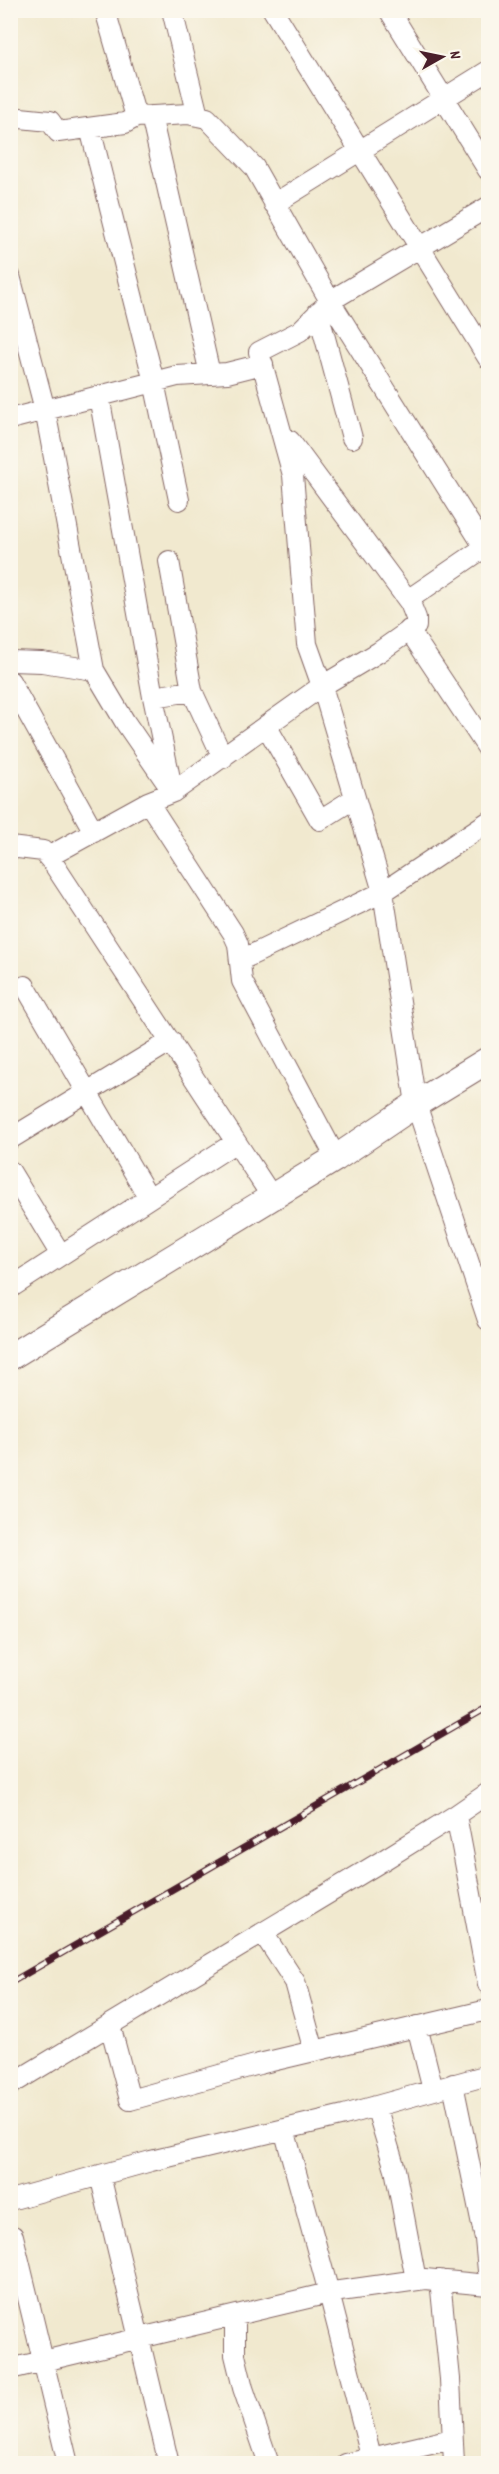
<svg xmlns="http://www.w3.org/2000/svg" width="499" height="2474" font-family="Dekko,sans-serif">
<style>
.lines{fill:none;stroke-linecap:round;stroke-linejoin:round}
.minor-casing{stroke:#846664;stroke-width:22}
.major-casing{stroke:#846664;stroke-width:28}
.minor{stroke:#fff;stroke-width:20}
.major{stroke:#fff;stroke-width:26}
.rail-casing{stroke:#4a1f2b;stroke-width:7}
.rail{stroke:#fbf7ec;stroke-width:4.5;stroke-dasharray:14;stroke-linecap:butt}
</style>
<rect width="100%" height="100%" fill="#fbf7ec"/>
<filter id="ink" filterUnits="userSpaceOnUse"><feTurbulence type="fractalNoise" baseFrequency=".0167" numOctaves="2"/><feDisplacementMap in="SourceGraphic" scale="12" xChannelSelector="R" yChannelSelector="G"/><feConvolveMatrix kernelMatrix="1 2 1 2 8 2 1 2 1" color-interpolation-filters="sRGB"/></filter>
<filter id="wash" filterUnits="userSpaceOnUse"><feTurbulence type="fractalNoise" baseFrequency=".008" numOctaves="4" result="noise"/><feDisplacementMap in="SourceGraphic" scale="24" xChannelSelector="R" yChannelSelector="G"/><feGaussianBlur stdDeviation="1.35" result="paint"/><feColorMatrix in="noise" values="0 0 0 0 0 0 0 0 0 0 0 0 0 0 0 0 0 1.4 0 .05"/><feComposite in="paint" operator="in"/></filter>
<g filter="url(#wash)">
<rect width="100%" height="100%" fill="#f1e9cf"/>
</g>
<g filter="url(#ink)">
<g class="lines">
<g class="minor-casing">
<path id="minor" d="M105 10 136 117
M172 10 198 116
M273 10 488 358
M389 10 488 170
M151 116 210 374
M10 117 50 121 58 132 125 123 136 117 188 114 207 118 254 167 330 301 488 553
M90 128 154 382 179 500
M274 204 488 71
M488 207 330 301 300 331 259 352 293 475 307 644 322 686 383 892 416 1104 488 1320
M10 276 45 410 94 670 125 722 173 792
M318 312 352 438
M99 396 153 697 171 783
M10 419 177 376 227 373 263 364
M290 441 410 603
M169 561 192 691 223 758
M409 630 488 749
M10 661 42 662 94 670
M10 681 94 832
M153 697 192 691
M267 727 320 820 355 798
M148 802 233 933 238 944 242 981 336 1158
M10 847 43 851 53 863 272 1197
M48 857 148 802 173 792 322 686 379 652 416 626V618L410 603 415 595 488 545
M241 960 383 892 488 822
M25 986 149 1198
M10 1139 171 1041
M10 1171 61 1255
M10 1288 236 1142
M456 1815 488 1984
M263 1933 295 1982 314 2051
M110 2025 130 2100 259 2064 488 2010
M417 2026 433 2090
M453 2084 485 2239 488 2271
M10 2085 382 1861 456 1815 488 1793
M376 2106 395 2169 416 2280
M284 2129 329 2293 373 2464
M100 2175 169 2464
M10 2200 151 2161 344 2115 488 2075
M13 2236 68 2464
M440 2280 450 2379 454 2464
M235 2316V2355L243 2388 269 2464
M10 2369 333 2292 425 2279 488 2285
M346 2464 452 2439"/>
</g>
<g class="major-casing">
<path id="major" d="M10 1357 336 1158 416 1104 488 1060"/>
</g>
<use href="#minor" class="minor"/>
<use href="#major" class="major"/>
<g class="rail-casing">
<path id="rail" d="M10 1983 488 1707"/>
</g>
<use href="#rail" class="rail"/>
</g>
</g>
<rect width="499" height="2474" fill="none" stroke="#fbf7ec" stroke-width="36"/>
<g transform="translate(442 57) rotate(81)" stroke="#fbf7ec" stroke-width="4.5" paint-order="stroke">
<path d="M0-4.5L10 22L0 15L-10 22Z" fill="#4a1f2b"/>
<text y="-9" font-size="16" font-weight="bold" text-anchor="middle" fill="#4a1f2b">N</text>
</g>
</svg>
